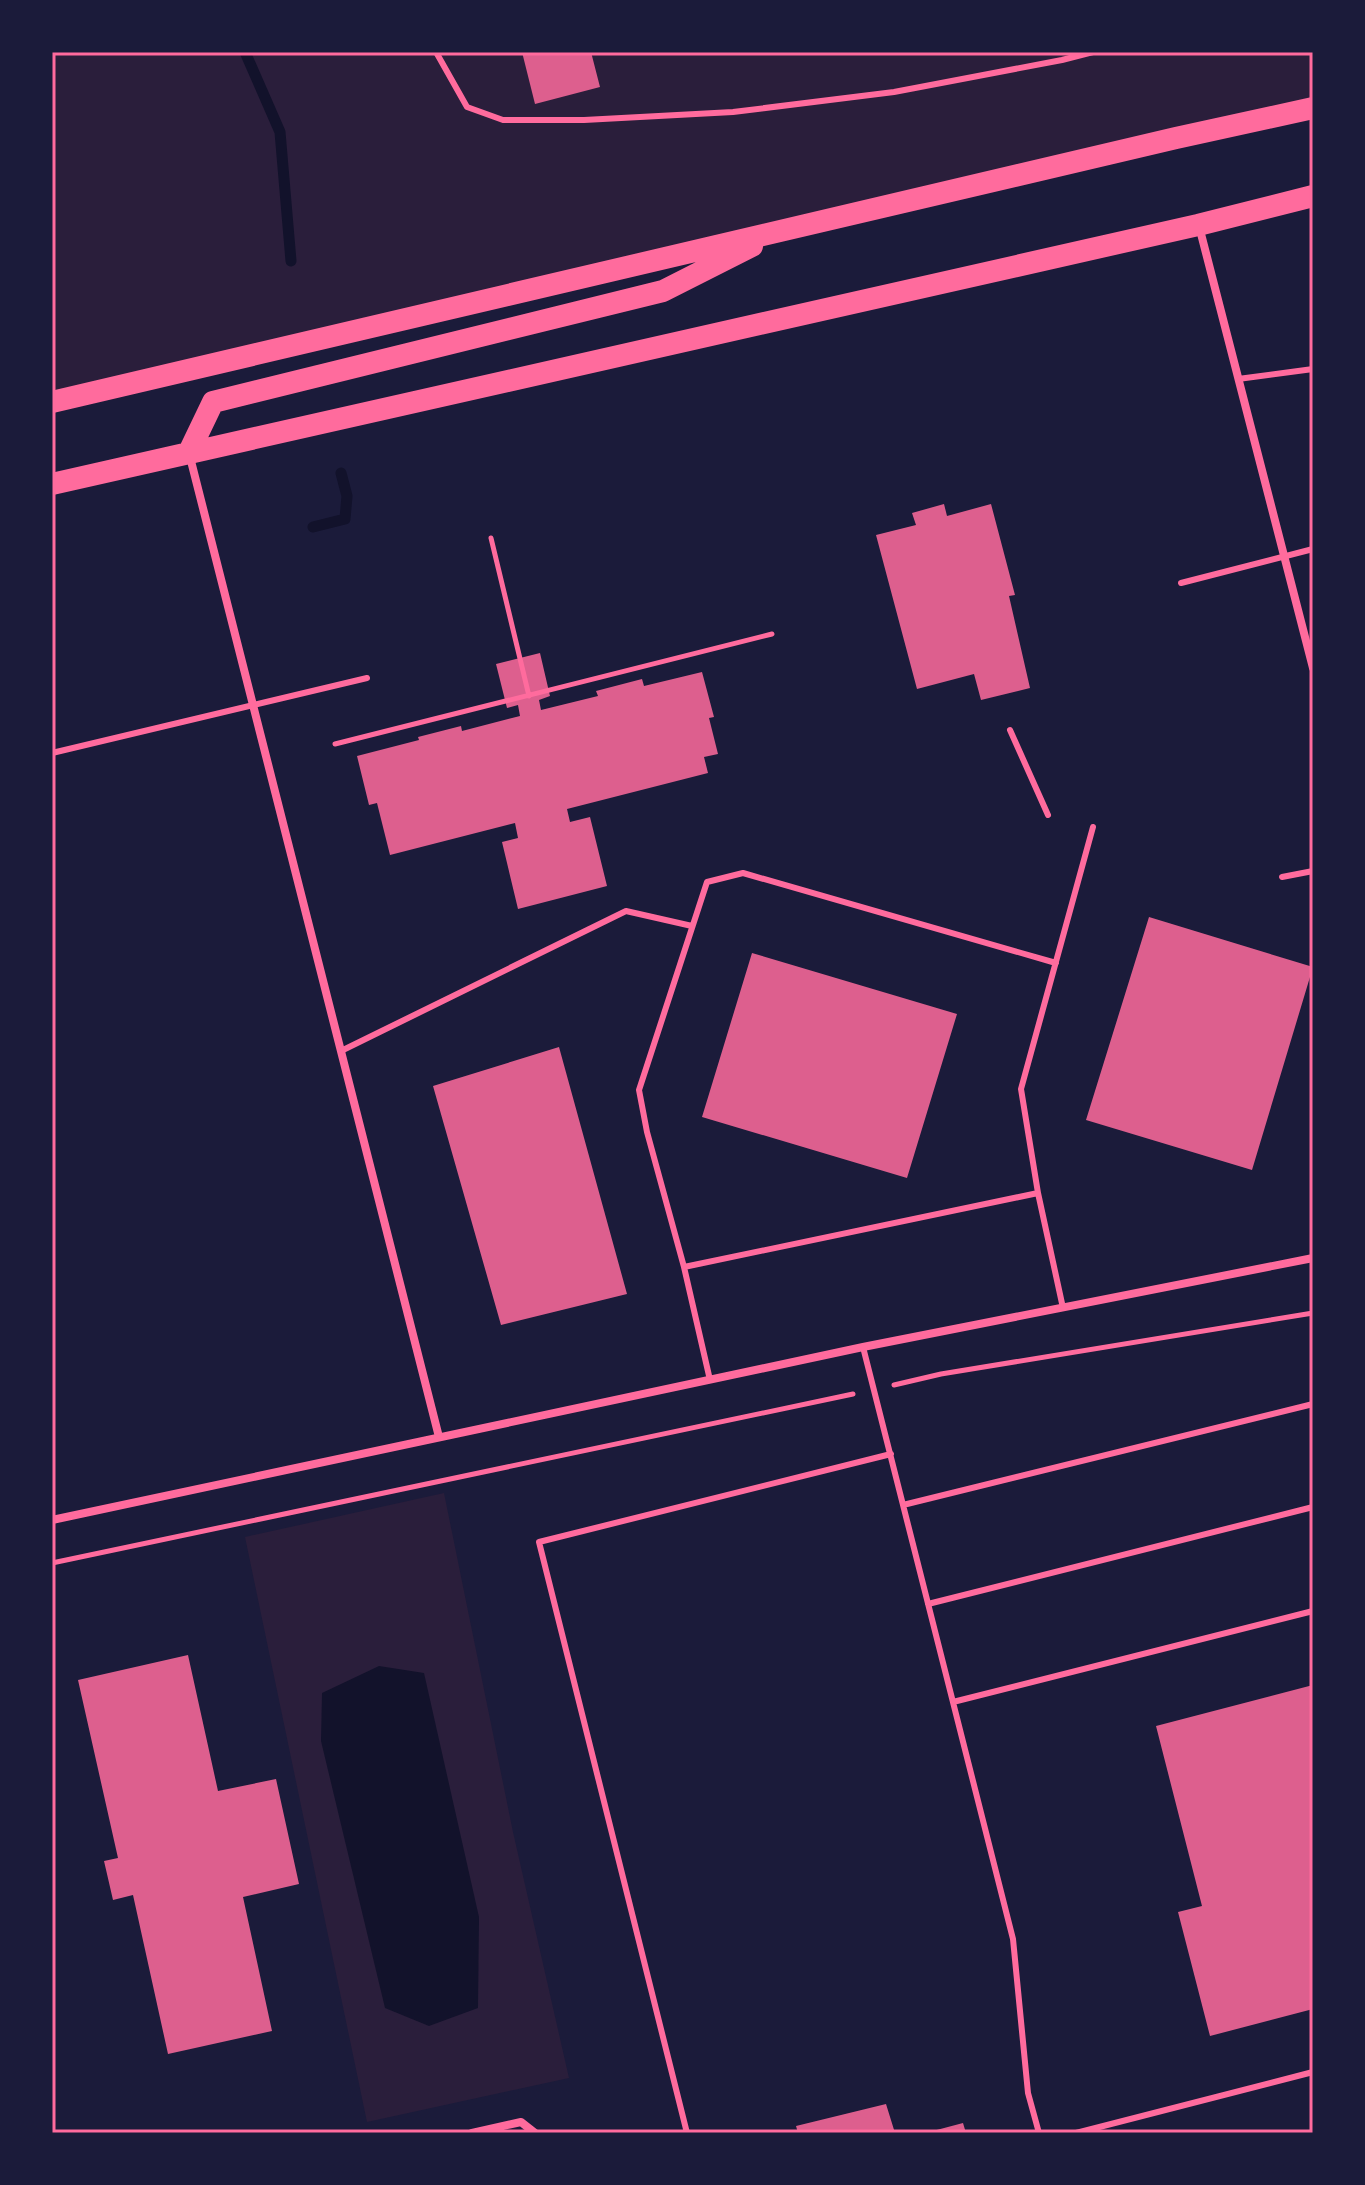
<svg xmlns="http://www.w3.org/2000/svg" width="1365" height="2185" font-family="'Nunito Sans',sans-serif">
<style>
.green{fill:#2a1e3b}
.water{fill:#12122b}
.lines{fill:none;stroke-linecap:round;stroke-linejoin:round}
.stream{stroke:#12122b;stroke-width:11}
.building{fill:#dd5f8e}
.path{stroke:#ff6b9d;stroke-width:5}
.service{stroke:#ff6b9d;stroke-width:6}
.minor{stroke:#ff6b9d;stroke-width:8}
.trunk{stroke:#ff6b9d;stroke-width:22}
.neatline{fill:none;stroke:#ff6b9d;stroke-width:3}
</style>
<rect width="100%" height="100%" fill="#1b1b3a"/>
<path class="green" d="M52 52H1313V108L52 402Z
M444 1493 513 1832 569 2078 367 2122 245 1537Z"/>
<path class="water" d="M379 1666 424 1673 479 1917 478 2008 429 2026 385 2008 321 1741 322 1693Z"/>
<g class="lines">
<path class="stream" d="M245 52 280 132 291 261
M313 527 345 519 347 496 341 473"/>
</g>
<path class="building" d="M522 52H591L600 87 535 104Z
M944 504 947 516 991 504 1015 595 1009 596 1030 688 981 700 974 674 917 689 876 535 916 525 912 513Z
M540 653 550 696 539 700 541 710 598 696 596 691 642 679 644 686 702 672 714 717 709 718 718 754 704 757 708 773 567 809 570 822 590 817 607 886 518 909 502 842 518 838 515 823 390 855 377 803 369 805 357 756 419 740 418 737 461 726 462 731 520 716 518 705 507 708 496 664Z
M1149 917 1313 967 1252 1170 1086 1120Z
M752 953 957 1014 907 1178 702 1117Z
M559 1047 627 1294 501 1325 433 1086Z
M188 1655 218 1791 276 1779 299 1884 243 1897 272 2031 168 2054 133 1895 113 1900 104 1861 118 1858 78 1680Z
M1313 1685V2009L1210 2036 1178 1912 1202 1906 1156 1726Z
M886 2104 895 2133H798L796 2126Z
M963 2123 966 2133H929V2132Z"/>
<g class="lines">
<path class="path" d="M491 538 529 696
M335 744 772 634
M894 1385 941 1374 1313 1313
M52 1563 853 1394"/>
<path class="service" d="M436 52 467 107 503 120H584L733 112 894 92 1062 60 1093 52
M1238 379 1313 369
M1181 583 1313 549
M1010 730 1048 815
M52 753 367 678
M1282 877 1313 871
M341 1051 626 911 692 926
M1038 1193 1021 1089 1093 827
M684 1267 647 1132 639 1090 707 882 743 873 1056 963
M863 1347 1013 1939 1028 2093 1039 2133
M710 1380 684 1267 1038 1193 1063 1308
M903 1505 1313 1404
M928 1604 1313 1507
M953 1702 1313 1611
M687 2133 539 1542 891 1454
M1076 2133 1313 2072"/>
<path class="minor" d="M1199 226 1313 668
M190 457 439 1437
M52 1520 863 1347 1313 1258
M472 2133 521 2122 535 2133"/>
<path class="trunk" d="M52 402 1176 138 1313 108
M189 452 213 402 663 291 752 246
M52 484 1198 225 1313 196"/>
</g>
<rect width="1365" height="2185" fill="none" stroke="#1b1b3a" stroke-width="108"/>
<rect x="54" y="54" width="1257" height="2077" class="neatline"/>
</svg>
